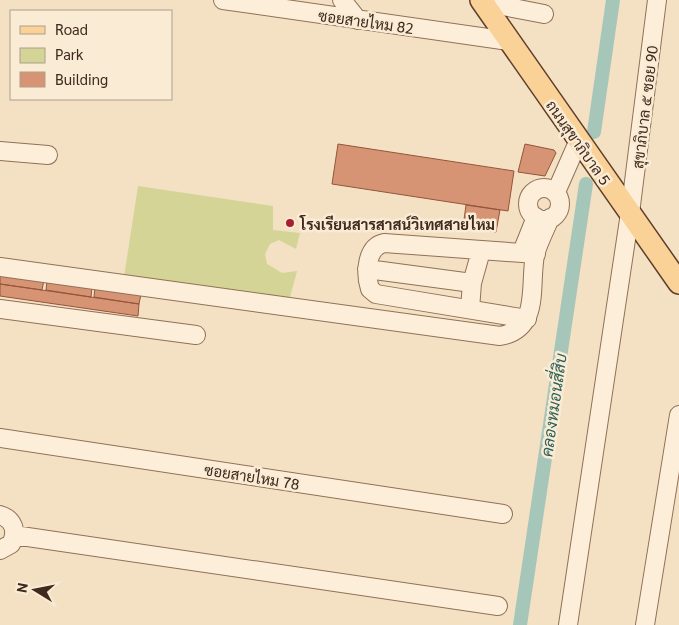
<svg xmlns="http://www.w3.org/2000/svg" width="679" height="625" font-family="Georgia,Sarabun,serif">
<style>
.green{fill:#d3d496}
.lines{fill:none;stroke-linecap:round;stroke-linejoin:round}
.canal{stroke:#a6c6ba;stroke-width:14}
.building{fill:#d69475;stroke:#94553a}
.minor-casing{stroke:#917057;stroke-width:20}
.major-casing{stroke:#5f3f2c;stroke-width:24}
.minor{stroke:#fdeed9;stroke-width:18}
.major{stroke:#fad298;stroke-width:21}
.poi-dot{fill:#a8202e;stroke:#faebd5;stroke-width:2}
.labels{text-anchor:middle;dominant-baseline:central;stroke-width:5;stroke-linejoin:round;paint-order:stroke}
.street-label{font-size:15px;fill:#3f2a1d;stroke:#faebd5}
.poi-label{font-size:15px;font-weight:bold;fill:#3f2a1d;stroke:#faebd5;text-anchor:start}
.water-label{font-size:16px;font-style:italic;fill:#2b6158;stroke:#faebd5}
</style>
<rect width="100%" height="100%" fill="#f4e1c4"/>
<path class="green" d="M138 186 273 206V230L300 233 296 249 279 240 270 244 265 254 267 264 282 273 297 271 289 301 124 277Z"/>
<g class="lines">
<path class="canal" d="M594 132 613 0
M520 625 586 184"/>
</g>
<path class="building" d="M338 144 514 171 508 211 332 184Z
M525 144 554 150 556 153 545 176 518 172Z
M466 205 500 210 496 232 463 227Z
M0 273 44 280 42 290 0 284Z
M47 281 92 287 91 297 46 290Z
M0 284 139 304 138 316 0 296Z
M95 287 141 294 139 304 94 297Z"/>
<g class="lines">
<g class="minor-casing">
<path id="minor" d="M223 0 509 41
M342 0 358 20
M482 2 544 14
M0 151 48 155
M528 204a16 16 0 1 1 32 0a16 16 0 1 1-32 0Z
M556 192 578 142
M522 252 536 217
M0 267 500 336C541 329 529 286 535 255 538 243 545 230 550 218
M367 269 472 283
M0 309 196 335
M470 309 472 283 481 251
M527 319 376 294 370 289C365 274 366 247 384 243L536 254
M0 438 503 514
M0 515C13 519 18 531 11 544L0 550
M14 535 498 606
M568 625 630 213 657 0
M645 625 679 415"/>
</g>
<g class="major-casing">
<path id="major" d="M481 0 679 283"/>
</g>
<use href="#minor" class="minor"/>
<use href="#major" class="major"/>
</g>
<circle class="poi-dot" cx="290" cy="223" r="5"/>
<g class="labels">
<g class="street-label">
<text transform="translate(366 21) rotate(8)">ซอยสายไหม 82</text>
<text transform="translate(644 107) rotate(-83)">สุขาภิบาล ๕ ซอย 90</text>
<text transform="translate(579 142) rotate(55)">ถนนสุขาภิบาล 5</text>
<text transform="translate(252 476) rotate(9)">ซอยสายไหม 78</text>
</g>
<g class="poi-label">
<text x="300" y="223">โรงเรียนสารสาสน์วิเทศสายไหม</text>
</g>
<g class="water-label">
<text transform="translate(553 405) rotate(-82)">คลองหมอนสี่สิบ</text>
</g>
</g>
<rect x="10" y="10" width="162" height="90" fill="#faebd5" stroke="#af9e8b"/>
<rect x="20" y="26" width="25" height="8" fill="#fad298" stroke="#af9e8b"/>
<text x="55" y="35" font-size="15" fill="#3f2a1d">Road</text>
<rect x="20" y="48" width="25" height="15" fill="#d3d496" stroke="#af9e8b"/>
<text x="55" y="60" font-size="15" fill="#3f2a1d">Park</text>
<rect x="20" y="72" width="25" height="15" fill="#d69475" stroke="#af9e8b"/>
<text x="55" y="85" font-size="15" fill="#3f2a1d">Building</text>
<g transform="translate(35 590) rotate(280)" stroke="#faebd5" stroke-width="4" paint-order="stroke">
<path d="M0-4L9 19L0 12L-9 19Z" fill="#3f2a1d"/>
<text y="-8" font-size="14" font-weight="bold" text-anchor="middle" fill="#3f2a1d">N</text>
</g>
</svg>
